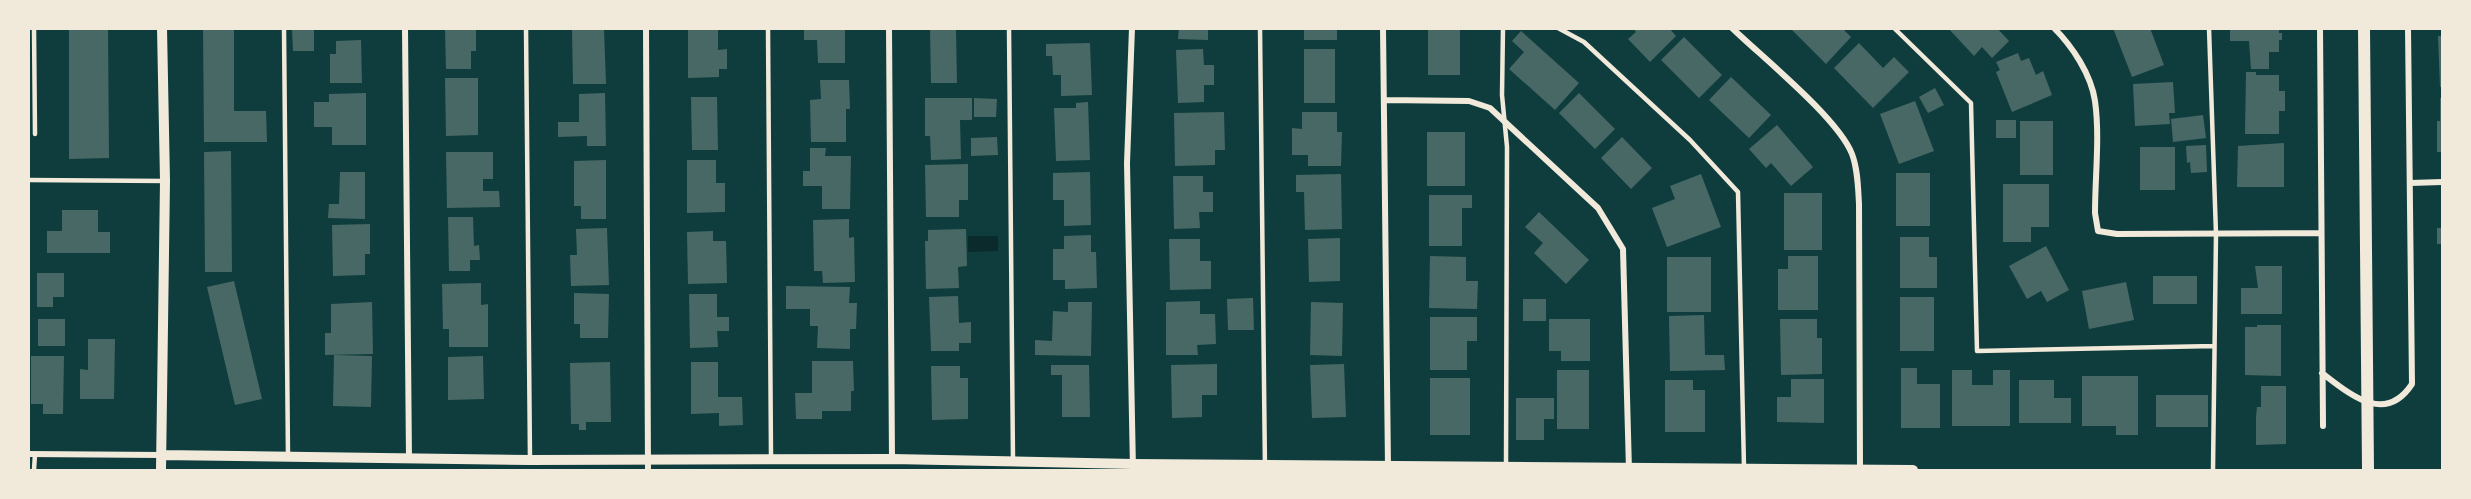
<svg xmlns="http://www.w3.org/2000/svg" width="2471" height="499" font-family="'PT Serif',serif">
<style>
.water{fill:#0a2a2b}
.building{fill:#486865}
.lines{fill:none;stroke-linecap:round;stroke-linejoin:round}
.service{stroke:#f1e9da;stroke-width:4.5}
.minor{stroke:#f1e9da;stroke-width:6}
.tertiary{stroke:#f1e9da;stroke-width:10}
.secondary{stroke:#f1e9da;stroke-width:12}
</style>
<rect width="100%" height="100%" fill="#0f3d3e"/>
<path class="water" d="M968 236H998V251L968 252Z"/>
<path class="building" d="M69 28H108L109 158 69 159Z
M203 28H234V111H266L267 142H204Z
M445 28H476V51H471V69H446Z
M688 28H718V50L727 49V69H719V77L688 78Z
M804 28H845V63H818L817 40H804Z
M1179 28H1208V40L1178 39Z
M1304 28H1337V40H1304Z
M1428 28H1460V75H1428Z
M1633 28H1669L1676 36 1650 62 1628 39 1636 32Z
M1790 28H1842L1851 37 1826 64Z
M1948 28H1997L2009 41 1992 58 1982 47 1974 56Z
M2113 28H2150L2164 65 2132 77Z
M2230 28H2279V33H2282V40H2279V52H2269V69H2251L2249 41H2230Z
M292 29H314V51H293Z
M604 29 606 84H573L572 30Z
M930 30H956L957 83H931Z
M1521 31 1579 83 1555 110 1509 69 1524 52 1512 41Z
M2438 36H2442V87H2440Z
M1684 37 1722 75 1699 98 1661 60Z
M361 40 362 83H330V54H336V41Z
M1090 43 1092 95 1061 96V75H1053L1052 56H1046V44Z
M1859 43 1883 68 1894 57 1909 72 1873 108 1834 68Z
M1203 49 1204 65H1214V85H1204V102L1178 103 1176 50Z
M1304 49H1335V103H1304Z
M2018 53 2021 61 2029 58 2036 75 2043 71 2052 95 2012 112 1996 72 2000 70 1996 62Z
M2246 72H2256V75H2279V91H2285V111H2279V134H2245Z
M1731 77 1771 115 1749 138 1709 100Z
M445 78H478V135L446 136Z
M820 80H849L850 109H846V142H811L810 100 821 99Z
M2173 82 2175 113H2169L2170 124 2135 126 2133 84Z
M1935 88 1944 105 1928 113 1919 97Z
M366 93V145H332V127H314V102H329V94Z
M605 93 606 146H587V136L558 137V122H579V94Z
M1579 93 1615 129 1595 149 1559 113Z
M691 97H717L718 150H692Z
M925 98H972V120H960L961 159 931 160 930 136H925Z
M974 98 997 99 996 117H974Z
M2440 98H2442V152H2437V121H2440Z
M1915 101 1934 151 1899 164 1880 114Z
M1088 102 1090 160 1056 161 1054 108H1076V103Z
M1224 112 1225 150H1215V165L1175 166 1174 113Z
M1302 112H1337V132H1342L1341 166H1308V155H1292V128L1302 129Z
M2203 115 2206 138 2173 142 2171 119Z
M1996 120H2016V138H1996Z
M2020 121H2053V175H2020Z
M1777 125 1813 167 1791 186 1771 163 1766 168 1749 149Z
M1427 132H1465V186H1427Z
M997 137 998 155 971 156V138Z
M1622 137 1652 168 1631 189 1601 158Z
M2284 143V187H2237L2238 146Z
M2206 145 2207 172 2191 173 2190 162 2187 163 2186 146Z
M2140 147H2175V190H2140Z
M810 148H826L825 156H851L850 209H822V186H803V171H810Z
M231 151 232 272H205L204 152Z
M446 152H493V179H483V191H499L500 207 447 208Z
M606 160V219H581V206H574V161Z
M687 160H716V183H725V212L687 213Z
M968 164V200H959V217H926L925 165Z
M340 172H365V219L328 218 329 204H339Z
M1090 172 1091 225 1064 226V200H1053V173Z
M1896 173H1930V226H1896Z
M1341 174 1342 229 1305 230 1304 192H1296V175Z
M1701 174 1721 227 1667 247 1652 208 1675 199 1670 186Z
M1173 176H1203V192H1213V212H1199L1200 228 1174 229Z
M2003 184H2049V227H2031V242H2003Z
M1784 193H1822V250H1784Z
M1429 195H1472V208H1462V246H1429Z
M62 210H98V232H110V253H47V231H62Z
M1539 212 1589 260 1566 284 1534 253 1543 243 1525 227Z
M448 217H473L474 246 479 245 480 260H470V271H449Z
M849 219V238L854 237 855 282 823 283 822 271H814L813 220Z
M370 224V254H365V275L333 276 332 225Z
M607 228 609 285 571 286 570 255H577L576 229Z
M2437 228H2442V244H2437Z
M966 229 967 266 958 267 959 288 926 289 925 241H928V230Z
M713 231V241H726L727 283 688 284 687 232Z
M1091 235V252H1096L1097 288 1065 289V280H1053V249H1064V236Z
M1900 237H1929V257H1937V288H1900Z
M1340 238V281L1309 282 1308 239Z
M1169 239H1200V261H1211V289L1170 290Z
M2046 246 2069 290 2047 302 2041 291 2027 299 2009 266Z
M1430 256 1466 257V281H1478L1477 309 1429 308Z
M1788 256H1818V310H1778V269H1788Z
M1667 257H1711V312H1667Z
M2255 266H2282V314H2241V288H2258Z
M37 273H64V297H53V307H37Z
M2153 276H2197V304H2153Z
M234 281 262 399 235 405 207 287Z
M2126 282 2134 320 2089 329 2082 291Z
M481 283V305L488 304V347H449V329H443L442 284Z
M786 286 850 287 849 303H857L856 329H850V349L817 348 818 326H810V309H786Z
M574 293 609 294 608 338H580V324H574Z
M689 294H717V317H729V331H717L718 347 690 348Z
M958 296 959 323 971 322V343H959V351H931L929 297Z
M1900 297H1934V351H1900Z
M1253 298 1254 330H1228L1227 299Z
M1523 299H1546V321H1523Z
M1200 301V314H1215L1216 344 1197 345 1198 355H1166V302Z
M372 302 373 354 325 355V333H331V304Z
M1068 302H1092L1091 356 1035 355V340L1052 341 1053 311 1068 312Z
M1311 302 1343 303 1342 356 1310 355Z
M1704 315 1705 355H1724L1725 370 1670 371 1669 316Z
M1430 317H1477V341H1467V370H1430Z
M38 319H65V346H38Z
M1549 319H1590V361H1561V351H1549Z
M1780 319H1817V338H1822V374L1781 375Z
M2257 325H2281V376L2245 375V327H2257Z
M88 339H115L114 399H80V369L88 370Z
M334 355 372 356 371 407 333 406Z
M31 356H64L63 414H43V404H31Z
M483 356 484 399 448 400V357Z
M812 361H853L854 391H851V411H822V419H796L795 393H812Z
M610 362 611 422H586V430H579V424H571L570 363Z
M691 362H718V397H742L743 425 719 426V413L691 414Z
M1217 364V395H1202V417L1172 418 1171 365Z
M1344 364 1346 417 1312 418 1310 365Z
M1051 365H1089L1090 417H1062V375H1051Z
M931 366H960V378H968V419L932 420Z
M1901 368H1917V384H1940V428H1901Z
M1557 370H1589V429H1557Z
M1952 370H1972V385H1993V370H2010V426H1952Z
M2082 376H2138V435H2116V426H2082Z
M1430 378H1470V435H1430Z
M1791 379H1824V423L1777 422V397H1791Z
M1665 380H1693V390H1705V432H1665Z
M2019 380H2054V398H2071V423H2019Z
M2261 386H2286V444L2256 445V417L2257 407H2261Z
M2156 395H2208V427H2156Z
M1516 398H1554V419H1544V440H1516Z"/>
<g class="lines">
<path class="service" d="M34 28 35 134
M284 28 288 457
M526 28 530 460
M768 28 771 457
M1009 28 1013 461
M1260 28 1265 470
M1503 28 1502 95 1507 147 1506 468
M1558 28 1584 42 1690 140 1738 192 1744 468
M1894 28 1971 103 1977 351 2214 346
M2209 28 2216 234 2213 470
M28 180 165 181
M34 470 35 454"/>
<path class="minor" d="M405 28 409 459
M646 28 648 470
M889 28 892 459
M1132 28 1127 163 1133 470
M1383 28 1388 467
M1732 28C1762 57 1838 118 1852 154 1858 170 1858 188 1859 204L1860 470
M2054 28C2072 46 2091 74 2095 101 2100 137 2095 176 2095 213L2098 231 2117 234 2321 233
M2320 28 2323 426
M1384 100 1469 101 1490 108 1598 208 1623 249 1629 470
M2410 183 2442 182
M2322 373C2351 395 2385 425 2412 384L2408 28
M28 454 161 455"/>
<path class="tertiary" d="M161 455 530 460 892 459 1133 464 1913 470
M161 470 165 181 162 28"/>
<path class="secondary" d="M2364 28 2368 470"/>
</g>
<rect width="2471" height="499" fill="none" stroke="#f1e9da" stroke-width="60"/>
</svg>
